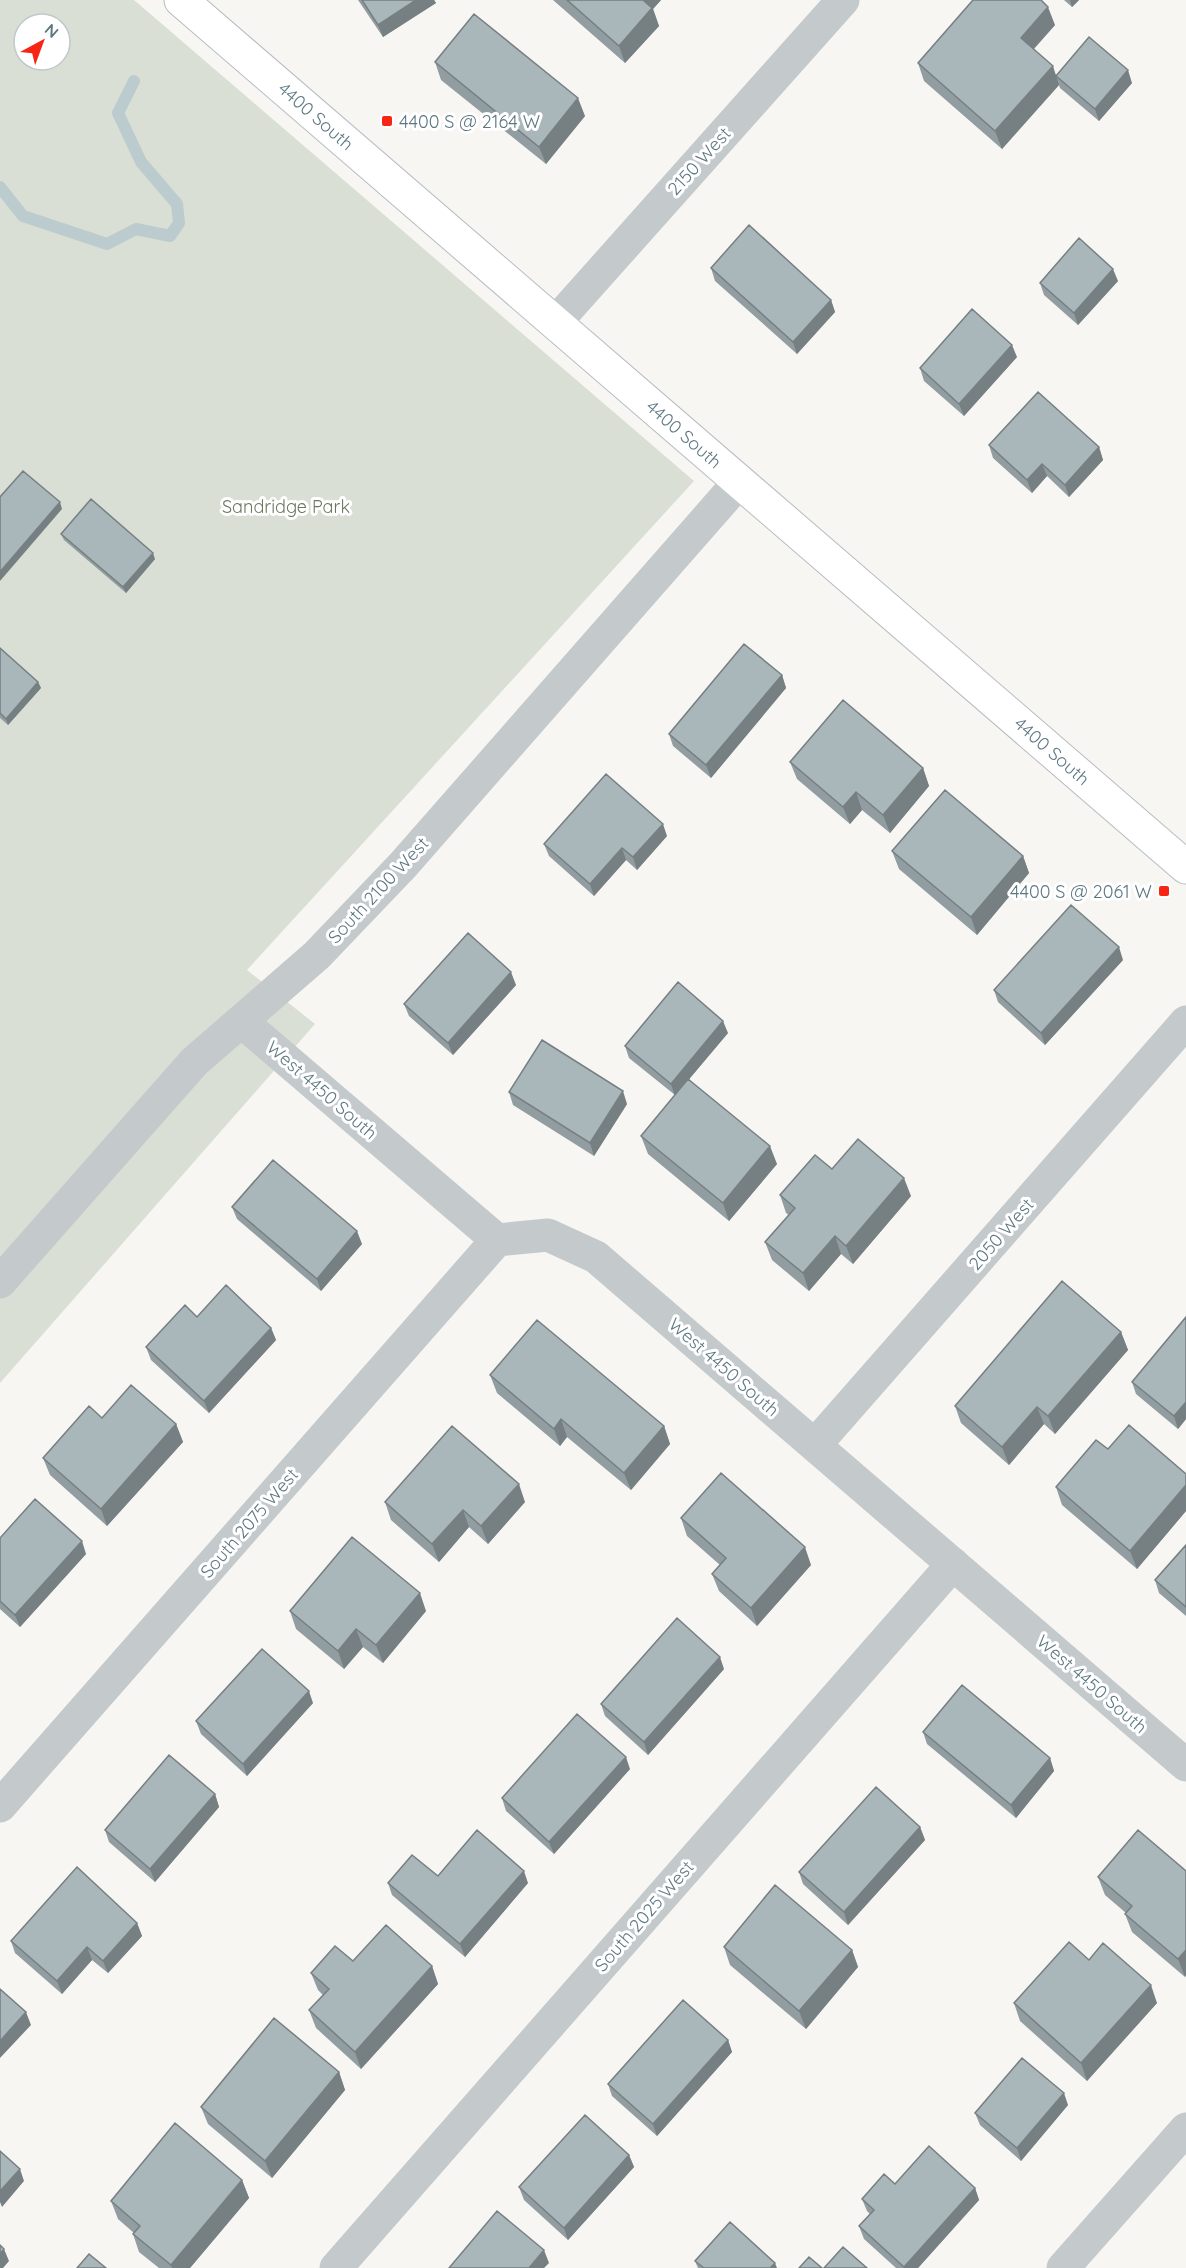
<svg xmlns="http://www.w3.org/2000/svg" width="1186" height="2268" font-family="Quicksand,sans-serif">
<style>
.green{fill:#d9dfd4;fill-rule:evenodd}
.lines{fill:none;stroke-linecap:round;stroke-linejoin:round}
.stream{stroke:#bbcbce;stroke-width:12}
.secondary-casing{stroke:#b5bdc1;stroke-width:35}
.street{stroke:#c4c9cc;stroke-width:33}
.secondary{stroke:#fff;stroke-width:33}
.wall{fill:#919da0}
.shaded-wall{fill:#767f82}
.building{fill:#a9b6ba;stroke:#767f82;stroke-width:1.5}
.poi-dot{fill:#f62514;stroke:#fff;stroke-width:2}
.labels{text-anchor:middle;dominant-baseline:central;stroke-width:6;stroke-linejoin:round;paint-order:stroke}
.street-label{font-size:18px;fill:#5e7882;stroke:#fff}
.poi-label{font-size:18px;fill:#5e7882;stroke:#fff;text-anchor:start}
.park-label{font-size:18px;fill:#67795e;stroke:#fff}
</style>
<rect width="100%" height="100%" fill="#f7f6f3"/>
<path class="green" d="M0 0H134L694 481 247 970 315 1024 0 1383ZM24 24H60V60H24Z"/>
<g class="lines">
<path class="stream" d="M0 187 23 216 107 244 136 229 170 236 179 223 177 204 141 162 118 113 134 81"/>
<g class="secondary-casing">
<path id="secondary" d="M181 0 1186 867"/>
</g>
<path class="street" d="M555 323 843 0
M241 1021 497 1240 548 1235 596 1257 1186 1765
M0 1282 194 1062 317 955 403 865 739 482
M815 1445 1186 1022
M0 1806 497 1240
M336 2268 953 1564
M1063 2268 1186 2129"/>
<use href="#secondary" class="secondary"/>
</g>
<path class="wall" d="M358 0H434L436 3 383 37Z
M553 0H661L653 9 659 26 625 63Z
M1064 0H1079L1072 7Z
M1055 25 1034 49 1056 75 1132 83 1099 121 1060 88 1059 85 1002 149 924 81 918 63Z
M435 62 585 116 546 164 441 80Z
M711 268 831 300 835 312 797 354 715 281Z
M1118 281 1078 325 1044 295 1040 283Z
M1017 357 964 416 924 381 920 368Z
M989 445 1099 447 1103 460 1069 497 1047 476 1032 493 993 458Z
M61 534 155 559 126 593 64 540Z
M0 648 38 682 41 688 8 725 0 718Z
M782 675 786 688 711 778 673 746 669 734Z
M790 762 923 768 929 786 890 833 862 810 850 824 797 779Z
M667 836 637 870 626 860 594 896 549 856 544 844Z
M892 851 1023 856 1029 873 977 935 899 869Z
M1123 960 1045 1045 998 1002 994 990Z
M516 985 453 1055 409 1016 404 1004Z
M728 1033 689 1079 777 1164 729 1221 648 1154 641 1136 675 1095 629 1058 625 1046Z
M509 1092 627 1104 594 1156 513 1105Z
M832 1169 911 1196 853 1264 841 1254 809 1291 772 1260 765 1242 789 1215 786 1213 780 1195Z
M232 1207 362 1244 321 1291 237 1219Z
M197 1317 271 1328 276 1340 209 1413 151 1360 146 1347Z
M1186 1317V1419L1178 1429 1136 1394 1132 1382Z
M1121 1332 1128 1350 1055 1434 1044 1424 1009 1465 961 1423 955 1406Z
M490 1375 664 1426 670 1444 631 1490 567 1437 560 1446 497 1393Z
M102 1418 176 1424 183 1442 107 1526 50 1475 43 1458Z
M1108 1449 1186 1474V1511L1137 1569 1062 1505 1056 1487Z
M385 1502H525L488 1544 469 1527 439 1562 391 1520Z
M681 1518 811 1565 757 1626 719 1591 712 1574 720 1565 687 1536Z
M0 1538 86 1554 20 1627 0 1609Z
M1186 1545V1616L1159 1593 1155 1580Z
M290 1611H426L383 1663 363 1647 344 1669 296 1629Z
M724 1669 648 1755 605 1716 601 1704Z
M313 1703 247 1776 201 1734 196 1721Z
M923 1732 1050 1758 1054 1771 1016 1818 927 1744Z
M630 1769 554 1854 506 1811 502 1798Z
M215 1794 219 1807 155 1882 109 1842 105 1830Z
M920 1827 925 1840 848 1925 803 1884 799 1872Z
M1186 1871V1975L1185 1977 1132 1932 1125 1914 1126 1913 1105 1895 1098 1877Z
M438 1876 528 1883 465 1957 392 1895 388 1883Z
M137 1923 142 1936 108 1973 92 1960 62 1994 15 1953 11 1941Z
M724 1947 852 1950 858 1967 806 2029 730 1965Z
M1089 1960 1157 2003 1087 2081 1020 2021 1014 2003Z
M353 1961 432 1966 438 1984 361 2069 316 2028 309 2010 323 1995 318 1990 311 1973Z
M728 2040 732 2052 657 2136 612 2096 608 2084Z
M339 2072 345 2090 272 2178 208 2124 201 2107Z
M1068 2105 1021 2161 980 2125 975 2113Z
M629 2155 634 2167 568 2240 524 2200 519 2187Z
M242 2180 249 2198 190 2268H159L139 2252 133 2234 134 2233 118 2219 111 2201Z
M895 2184 975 2188 979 2200 918 2268H896L864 2239 859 2226 870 2214 867 2211 862 2199Z
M695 2261 704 2268H698Z"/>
<path class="shaded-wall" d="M416 0H434L436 3 383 37 378 25Z
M641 0H661L653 9 659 26 625 63 619 46Z
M1070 0H1079L1072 7Z
M1048 7 1055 25 1028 55 1021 38Z
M1053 66 1059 85 1002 149 995 131Z
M1128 70 1132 83 1099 121 1095 109Z
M578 98 585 116 546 164 539 147Z
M1113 269 1118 281 1078 325 1074 313Z
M831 300 835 312 797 354 793 342Z
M1012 345 1017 357 964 416 959 404Z
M1099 447 1103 460 1069 497 1065 485Z
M1042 464 1047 476 1032 493 1027 480Z
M60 502 62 509 0 581V572Z
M153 553 155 559 126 593 123 587Z
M782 675 786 688 711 778 706 765Z
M38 682 41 688 8 725 6 719Z
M923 768 929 786 890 833 883 815Z
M856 792 862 810 850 824 843 807Z
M663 824 667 836 637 870 633 857Z
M622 848 626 860 594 896 590 884Z
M1023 856 1029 873 977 935 971 917Z
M1119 947 1123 960 1045 1045 1041 1033Z
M511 972 516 985 453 1055 448 1043Z
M723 1021 728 1033 675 1096 671 1084Z
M623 1091 627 1104 594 1156 590 1143Z
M770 1146 777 1164 729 1221 723 1203Z
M904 1178 911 1196 853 1264 846 1246Z
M357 1231 362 1244 321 1291 317 1279Z
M835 1236 841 1254 809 1291 803 1273Z
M271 1328 276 1340 209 1413 204 1401Z
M1121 1332 1128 1350 1055 1434 1048 1416Z
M1186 1402V1419L1178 1429 1174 1416Z
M1037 1407 1044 1424 1009 1465 1002 1447Z
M561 1419 567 1437 560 1446 554 1429Z
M176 1424 183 1442 107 1526 101 1509Z
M664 1426 670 1444 631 1490 624 1473Z
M519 1484 525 1502 488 1544 481 1526Z
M1186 1485V1511L1137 1569 1130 1551Z
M463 1510 469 1527 439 1562 432 1544Z
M82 1541 86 1554 20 1627 15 1615Z
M805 1547 811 1565 757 1626 751 1608Z
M420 1593 426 1611 383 1663 376 1645Z
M356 1629 363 1647 344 1669 338 1651Z
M720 1657 724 1669 648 1755 644 1742Z
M309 1691 313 1703 247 1776 243 1764Z
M626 1757 630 1769 554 1854 549 1842Z
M1050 1758 1054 1771 1016 1818 1011 1805Z
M215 1794 219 1807 155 1882 150 1869Z
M920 1827 925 1840 848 1925 844 1912Z
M524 1871 528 1883 465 1957 460 1944Z
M137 1923 142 1936 108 1973 103 1961Z
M87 1947 92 1960 62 1994 57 1981Z
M852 1950 858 1967 806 2029 799 2011Z
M1186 1950V1975L1185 1977 1178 1959Z
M432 1966 438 1984 361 2069 355 2052Z
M1151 1985 1157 2003 1087 2081 1081 2063Z
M26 2012 31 2025 0 2058V2041Z
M728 2040 732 2052 657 2136 653 2124Z
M339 2072 345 2090 272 2178 265 2161Z
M1064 2093 1068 2105 1021 2161 1017 2148Z
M629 2155 634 2167 568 2240 564 2228Z
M20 2169 24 2181 2 2207 0 2202V2191Z
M242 2180 249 2198 190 2268H172L171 2265Z
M975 2188 979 2200 918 2268H904V2267Z
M4 2249 9 2261 3 2268H0V2254Z
M544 2250 549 2263 544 2268H529Z
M775 2263 777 2268H770Z"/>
<path class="building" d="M362 0H416L378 25Z
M567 0H643L652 8 619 46Z
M973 0H1041L1048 7 1021 38 1053 66 995 131 918 63Z
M474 14 578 98 539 147 435 62Z
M1089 37 1128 70 1095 109 1056 76Z
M749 225 831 300 793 342 711 268Z
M1079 238 1113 269 1074 313 1040 283Z
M972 309 1012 345 959 404 920 368Z
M1038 392 1099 447 1065 485 1042 464 1027 480 989 445Z
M23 471 60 502 0 572V497Z
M91 499 153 553 123 587 61 534Z
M744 644 782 675 706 765 669 734Z
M0 648 38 682 6 719 0 713Z
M843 700 923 768 883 815 856 792 843 807 790 762Z
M606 774 663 824 633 857 622 848 590 884 544 844Z
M945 790 1023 856 971 917 892 851Z
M1071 905 1119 947 1041 1033 994 990Z
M468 933 511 972 448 1043 404 1004Z
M678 982 723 1021 671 1084 625 1046Z
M542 1040 623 1091 590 1143 509 1092Z
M688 1079 770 1146 723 1203 641 1136Z
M858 1139 904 1178 846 1246 835 1236 803 1273 765 1242 795 1208 780 1195 815 1155 832 1169Z
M273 1160 357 1231 317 1279 232 1207Z
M1062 1281 1121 1332 1048 1416 1037 1407 1002 1447 955 1406Z
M226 1285 271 1328 204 1401 146 1347 185 1305 197 1317Z
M1186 1317V1402L1174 1416 1132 1382Z
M537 1320 664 1426 624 1473 561 1419 554 1429 490 1375Z
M131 1385 176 1424 101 1509 43 1458 89 1406 102 1418Z
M1129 1425 1186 1474V1485L1130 1551 1056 1487 1096 1440 1108 1449Z
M452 1426 519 1484 481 1526 463 1510 432 1544 385 1502Z
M721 1473 805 1547 751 1608 712 1574 726 1558 681 1518Z
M35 1499 82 1541 15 1615 0 1601V1538Z
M352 1537 420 1593 376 1645 356 1629 338 1651 290 1611Z
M1186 1545V1607L1155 1580Z
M677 1618 720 1657 644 1742 601 1704Z
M262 1649 309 1691 243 1764 196 1721Z
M962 1685 1050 1758 1011 1805 923 1732Z
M577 1714 626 1757 549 1842 502 1798Z
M169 1755 215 1794 150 1869 105 1830Z
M876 1787 920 1827 844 1912 799 1872Z
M477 1830 524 1871 460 1944 388 1883 412 1855 438 1876Z
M1138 1830 1186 1871V1950L1178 1959 1125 1914 1132 1906 1098 1877Z
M77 1867 137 1923 103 1961 87 1947 57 1981 11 1941Z
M775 1885 852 1950 799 2011 724 1947Z
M386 1925 432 1966 355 2052 309 2010 329 1989 311 1973 335 1946 353 1961Z
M1069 1942 1089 1960 1103 1943 1151 1985 1081 2063 1014 2003Z
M0 1989 26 2012 0 2041Z
M683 2000 728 2040 653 2124 608 2084Z
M274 2018 339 2072 265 2161 201 2107Z
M1022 2058 1064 2093 1017 2148 975 2113Z
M585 2115 629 2155 564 2228 519 2187Z
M175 2123 242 2180 171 2265 133 2234 140 2226 111 2201Z
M929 2146 975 2188 904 2267 859 2226 874 2210 862 2199 884 2174 895 2184Z
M0 2151 20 2169 0 2191Z
M497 2211 544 2250 529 2268H449Z
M730 2222 775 2263 770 2268H704L695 2261Z
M0 2245 4 2249 0 2254Z
M843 2247 867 2268H824Z
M89 2254 106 2268H77Z
M809 2257 822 2268H799Z"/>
<g class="poi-dot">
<rect x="381" y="115" width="12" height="12" rx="3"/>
<rect x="1158" y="885" width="12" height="12" rx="3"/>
</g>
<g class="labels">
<g class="street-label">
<text transform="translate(316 116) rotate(41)">4400 South</text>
<text transform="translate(699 161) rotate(-48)">2150 West</text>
<text transform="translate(684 434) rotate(41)">4400 South</text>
<text transform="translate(1052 751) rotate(41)">4400 South</text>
<text transform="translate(378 890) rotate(-47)">South 2100 West</text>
<text transform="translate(322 1090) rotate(41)">West 4450 South</text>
<text transform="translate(1001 1234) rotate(-49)">2050 West</text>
<text transform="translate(724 1367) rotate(41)">West 4450 South</text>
<text transform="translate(249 1523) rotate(-49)">South 2075 West</text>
<text transform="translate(1092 1684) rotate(41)">West 4450 South</text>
<text transform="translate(644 1916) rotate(-49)">South 2025 West</text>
</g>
<g class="poi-label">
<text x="399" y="121">4400 S @ 2164 W</text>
<text x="1152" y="891" text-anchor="end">4400 S @ 2061 W</text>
</g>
<g class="park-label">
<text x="286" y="506">Sandridge Park</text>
</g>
</g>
<g transform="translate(42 42) rotate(41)"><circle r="28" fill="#ffffff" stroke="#bfc9cd" stroke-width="1.5"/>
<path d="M0-4.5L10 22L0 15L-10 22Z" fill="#f62514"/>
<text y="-9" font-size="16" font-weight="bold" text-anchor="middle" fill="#5e7882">N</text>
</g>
</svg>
